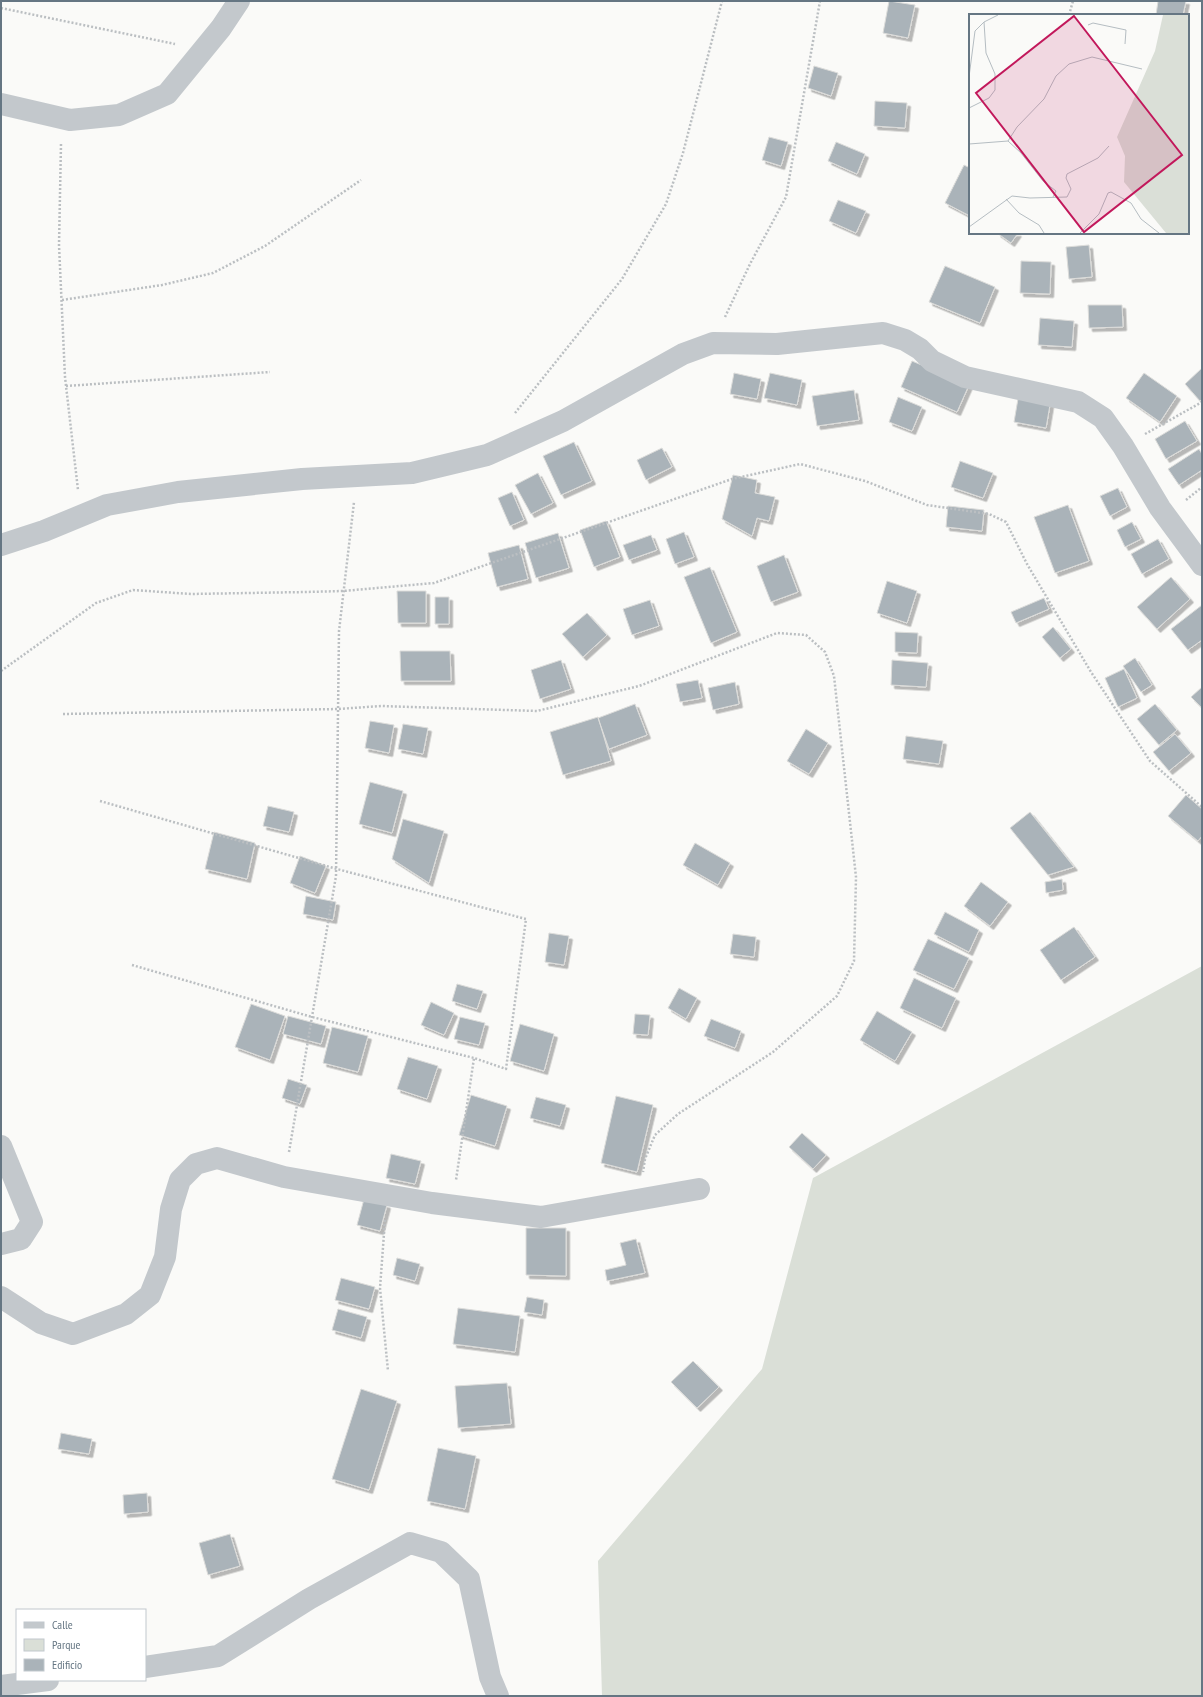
<svg xmlns="http://www.w3.org/2000/svg" width="1203" height="1697" font-family="'PT Sans Narrow',sans-serif">
<style>
.green{fill:#dadfd7}
.building{fill:#aab3b9;stroke:#dcdcda;filter:url(#shadow)}
.lines{fill:none;stroke-linecap:round;stroke-linejoin:round}
.path{stroke:#bbbfc2;stroke-width:2.5;stroke-dasharray:2 2;stroke-linecap:butt}
.minor{stroke:#c3c8cc;stroke-width:22}
.inset-road{fill:none;stroke:#b5bdc2;stroke-width:1}
.view{fill:#c2185b;fill-opacity:0.15;stroke:#c2185b;stroke-width:2}
.inset-edge{fill:none;stroke:#657683;stroke-width:2}
</style>
<defs>
<filter id="shadow"><feDropShadow dx="3.5" dy="3.5" stdDeviation="0" flood-color="#0004"/></filter>
</defs>
<rect width="100%" height="100%" fill="#fafaf8"/>
<path class="green" d="M1202 966V1696H602L598 1561 762 1369 813 1178Z"/>
<path class="building" d="M889 1 915 5 908 38 883 33Z
M1158 1H1186L1183 15H1156Z
M814 66 838 73 831 96 808 88Z
M875 101 907 103 905 128 874 126Z
M769 137 788 142 781 166 762 160Z
M836 142 865 154 857 174 828 161Z
M964 165 970 168V216L945 203Z
M838 200 866 211 856 233 829 221Z
M997 233H1018L1011 243Z
M1089 245 1092 277 1069 279 1066 247Z
M1021 261 1051 262 1050 294 1020 293Z
M945 266 995 287 980 323 929 302Z
M1088 305H1122L1123 327 1089 328Z
M1040 318 1074 321 1072 347 1038 345Z
M912 361 969 385 957 412 901 387Z
M1202 368V399L1200 401 1185 384Z
M734 373 761 379 757 399 730 394Z
M770 373 802 380 797 405 764 398Z
M1144 373 1177 396 1160 422 1126 398Z
M1020 387 1052 393 1046 428 1014 422Z
M854 390 859 420 817 426 812 396Z
M898 397 922 407 912 431 889 422Z
M1185 421 1197 441 1166 459 1155 439Z
M574 442 592 481 561 495 543 456Z
M662 448 672 467 646 480 637 460Z
M1199 449 1202 454V470L1179 485 1168 469Z
M960 461 993 473 983 498 951 487Z
M538 473 553 503 531 514 515 485Z
M733 475 757 480 755 493 775 497 769 521 757 518 752 536 722 519Z
M1118 488 1127 507 1110 516 1100 496Z
M512 492 524 520 510 526 498 498Z
M1068 505 1089 561 1055 573 1034 517Z
M948 506 984 510 982 531 946 527Z
M606 521 620 557 594 567 580 530Z
M1132 522 1141 539 1125 547 1117 530Z
M684 532 694 557 675 564 666 539Z
M558 533 569 568 536 578 525 543Z
M651 535 657 550 629 560 623 545Z
M1158 539 1169 559 1142 574 1131 554Z
M519 545 528 579 497 587 488 553Z
M784 555 798 592 771 602 757 566Z
M710 567 737 632 711 643 684 577Z
M1171 577 1190 599 1157 629 1137 607Z
M887 581 917 591 907 623 877 613Z
M397 591H426V623H398Z
M435 597H449V624H435Z
M1044 598 1049 609 1016 623 1011 612Z
M650 600 659 626 632 635 623 609Z
M1202 605V640L1188 650 1171 629Z
M587 613 607 635 583 657 562 634Z
M1053 627 1071 649 1060 658 1042 637Z
M895 632 918 633 917 653 895 652Z
M400 651H450L451 681H401Z
M1135 658 1152 685 1141 692 1123 666Z
M561 660 571 689 540 699 531 670Z
M892 660 928 663 926 687 891 685Z
M1124 669 1137 698 1118 707 1105 678Z
M698 680 702 698 680 702 676 684Z
M735 682 739 704 713 710 708 688Z
M1202 687V708L1191 697Z
M635 704 647 735 609 749 598 718Z
M1155 704 1177 730 1159 745 1137 719Z
M598 717 611 761 563 775 550 732Z
M370 721 394 725 389 753 365 748Z
M403 724 428 728 423 754 398 749Z
M806 729 828 743 809 774 787 761Z
M1175 734 1191 753 1169 771 1153 752Z
M906 736 943 741 939 764 903 759Z
M370 782 403 791 392 833 359 824Z
M1186 795 1202 809V836L1198 841 1168 816Z
M268 806 294 812 289 832 263 826Z
M1030 812 1074 867 1048 875 1010 828Z
M403 819 444 831 429 883 392 859Z
M214 832 255 843 247 879 205 869Z
M695 843 730 863 718 885 683 865Z
M300 856 326 866 315 893 290 883Z
M1062 879 1063 890 1046 893 1045 882Z
M981 882 1008 902 990 926 964 906Z
M306 896 336 902 333 920 303 914Z
M945 912 979 930 969 952 934 934Z
M1074 927 1095 957 1061 980 1040 950Z
M549 933 569 936 564 965 545 962Z
M733 934 756 937 754 957 730 954Z
M928 939 969 958 954 989 913 970Z
M914 978 956 998 942 1028 900 1008Z
M457 984 483 991 477 1009 452 1001Z
M679 988 697 998 686 1019 668 1008Z
M431 1002 454 1013 444 1035 421 1025Z
M251 1004 285 1016 270 1060 235 1047Z
M877 1011 912 1032 895 1061 860 1040Z
M635 1014 650 1015 648 1035 633 1034Z
M288 1016 326 1026 321 1044 283 1034Z
M460 1017 485 1023 479 1045 454 1039Z
M711 1019 741 1031 735 1048 704 1036Z
M520 1024 554 1034 544 1071 510 1061Z
M332 1027 368 1036 358 1072 323 1063Z
M408 1057 438 1066 427 1099 397 1089Z
M288 1079 307 1085 300 1104 282 1098Z
M471 1095 507 1106 495 1146 459 1135Z
M616 1096 653 1105 637 1172 601 1163Z
M536 1097 566 1105 560 1126 530 1118Z
M802 1133 826 1155 813 1169 789 1147Z
M391 1154 421 1161 415 1184 386 1178Z
M364 1199 387 1205 380 1231 357 1225Z
M526 1228H566V1276L526 1275Z
M636 1239 645 1273 607 1281 605 1270 626 1265 620 1243Z
M397 1258 420 1264 415 1281 393 1275Z
M341 1278 375 1287 369 1309 335 1300Z
M527 1297 544 1300 542 1315 524 1312Z
M458 1308 520 1316 515 1352 453 1344Z
M338 1309 367 1317 361 1338 332 1330Z
M693 1361 719 1387 697 1408 671 1382Z
M507 1383 511 1424 458 1428 455 1386Z
M361 1389 397 1401 369 1490 332 1479Z
M61 1433 92 1439 89 1454 58 1449Z
M438 1448 476 1456 465 1509 427 1501Z
M147 1493 148 1512 124 1514 123 1495Z
M230 1534 240 1566 208 1575 199 1543Z"/>
<g class="lines">
<path class="path" d="M1 8 175 44
M1069 15 1073 1
M61 144 59 245 65 377 78 490
M62 300 162 285 213 273 265 246 361 180
M725 317 750 264 786 197 820 1
M66 386 270 372
M515 413 622 279 666 204 683 153 722 1
M1145 434 1202 402
M1186 500 1202 487
M1 671 96 603 133 590 191 594 306 592 343 591 434 583 732 479 800 464 865 481 927 505 989 514 1006 522 1027 564 1091 672 1150 761 1202 807
M63 714 338 709 381 706 537 711 639 686 777 633 806 635 825 652 834 676 856 877 854 961 837 996 773 1052 678 1114 655 1135 645 1159 643 1172
M100 801 337 869 526 919 506 1069 474 1058 456 1180
M132 965 312 1017 474 1058
M289 1152 336 876 339 631 354 502
M385 1220 380 1288 388 1371"/>
<path class="minor" d="M1 104 70 120 119 115 167 94 221 28 239 1
M1 545 44 531 107 505 178 492 302 479 412 473 487 455 563 421 683 354 713 343 777 344 883 333 905 340 920 349 932 361 965 377 1078 402 1103 418 1123 446 1160 508 1202 565
M1 1146 32 1222 21 1239 1 1244
M1 1297 41 1323 73 1334 126 1314 150 1295 165 1257 171 1209 180 1180 196 1164 217 1158 284 1177 432 1203 541 1217 699 1189
M145 1667 218 1656 309 1599 410 1543 441 1552 469 1579 490 1677 498 1696
M1 1686 48 1680"/>
</g>
<g transform="translate(969 14)">
<rect width="220" height="220" fill="#fafaf8"/>
<path d="M194 1H220V219H197L155 168 156 142 148 123 186 37Z" fill="#dadfd7"/>
<path class="inset-road" d="M119 11 124 9 157 16 156 30M0 63 6 17 15 8 29 1M0 94 20 84 26 76V60L17 39 15 8M39 127 48 113 75 85 87 62 100 50 123 43 173 55M0 130 39 127 52 139 74 167 87 177 84 183M37 185 50 199 70 211 75 219M0 213 43 182 61 184 98 183 102 175 97 164 98 160 129 144 140 132M111 219 130 200 139 179 142 178 162 189 172 205 190 219"/>
<path class="view" d="M105 2 213 141 115 218 7 79Z"/>
<rect width="220" height="220" class="inset-edge"/>
</g>
<rect width="1203" height="1697" fill="none" stroke="#657683" stroke-width="4"/>
<rect x="16" y="1609" width="130" height="72" fill="#ffffff" stroke="#c1c8cd"/>
<rect x="24" y="1622" width="20" height="6" fill="#c3c8cc" stroke="#c1c8cd"/>
<text x="52" y="1629" font-size="12" fill="#657683">Calle</text>
<rect x="24" y="1639" width="20" height="12" fill="#dadfd7" stroke="#c1c8cd"/>
<text x="52" y="1649" font-size="12" fill="#657683">Parque</text>
<rect x="24" y="1659" width="20" height="12" fill="#aab3b9" stroke="#c1c8cd"/>
<text x="52" y="1669" font-size="12" fill="#657683">Edificio</text>
</svg>
